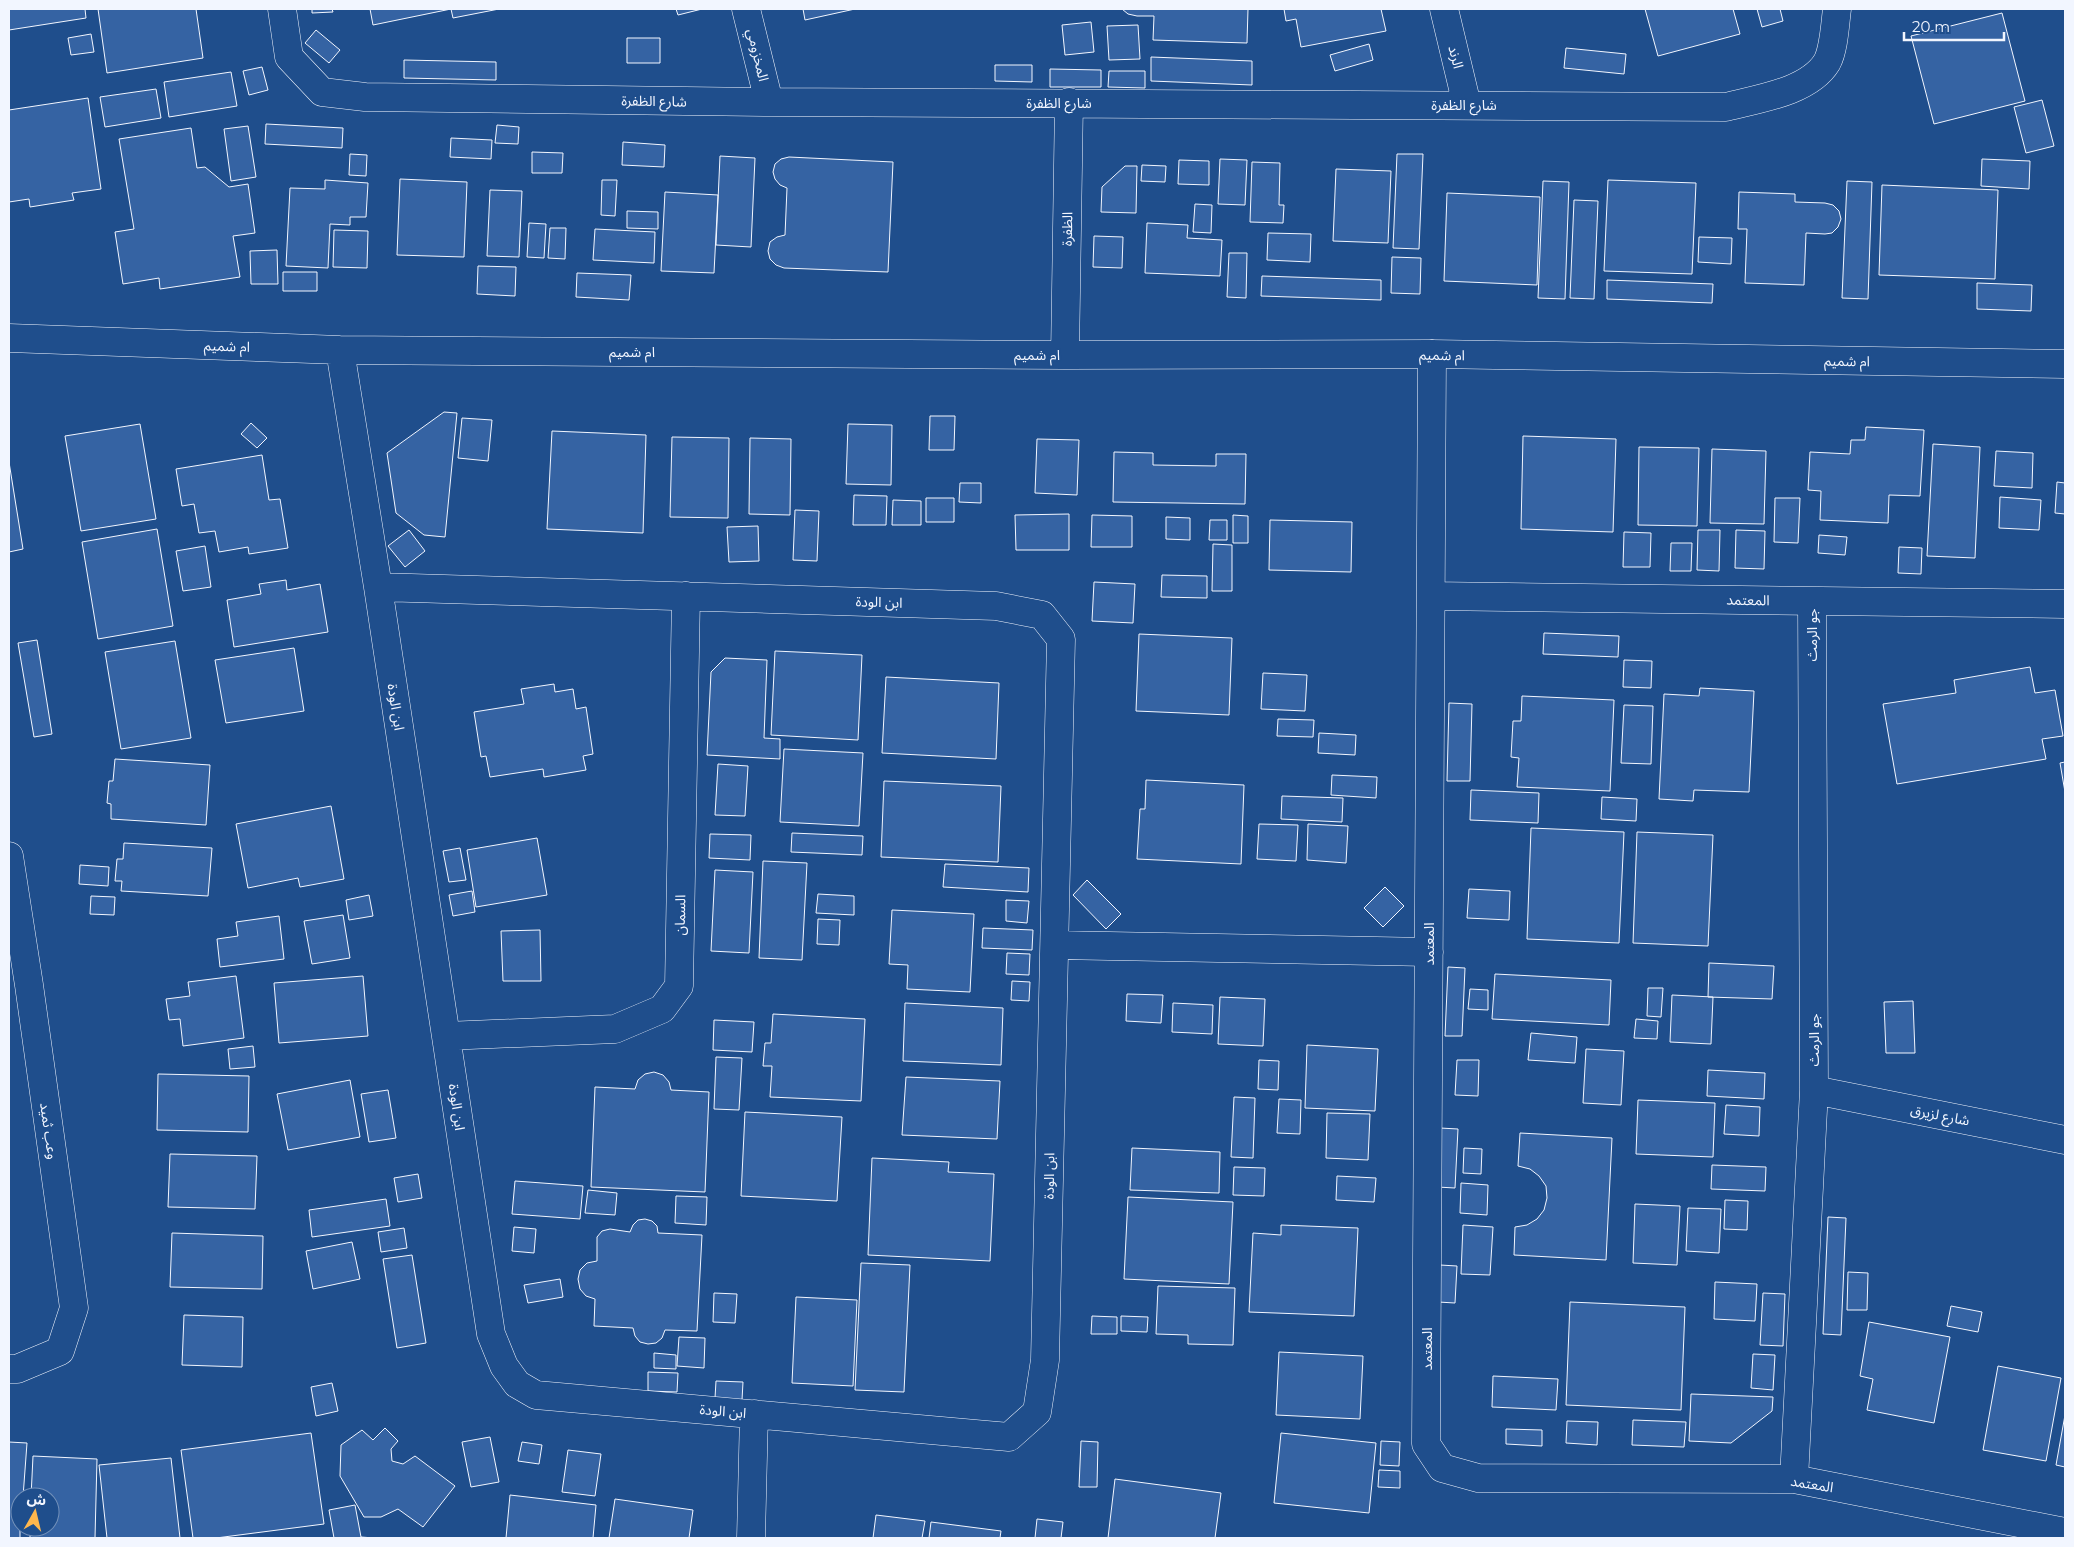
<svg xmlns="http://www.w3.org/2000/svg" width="2074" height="1547" font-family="Montserrat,'Noto Sans Arabic',sans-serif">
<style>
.building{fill:#3563a3;stroke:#f2f6ff}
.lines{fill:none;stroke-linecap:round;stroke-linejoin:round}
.minor-casing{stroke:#f2f6ff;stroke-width:29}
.minor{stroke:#1f4e8c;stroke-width:28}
.labels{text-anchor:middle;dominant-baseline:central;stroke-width:4;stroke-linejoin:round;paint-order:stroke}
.street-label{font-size:14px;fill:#f2f6ff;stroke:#1f4e8c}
</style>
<rect width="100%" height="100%" fill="#1f4e8c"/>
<path class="building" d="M9 9H85L86 18 9 30Z
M98 9H196L203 58 107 73Z
M312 9H332L333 12 312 13Z
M370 9H499L453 18 451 9 373 25Z
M676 9H702L678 15Z
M803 9H855L805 20Z
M1122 9H1248L1247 43 1153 40 1154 16H1137L1128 14Z
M1284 9H1381L1386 31 1301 47 1296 19 1286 21Z
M1645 9H1733L1740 34 1658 56Z
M1757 9H1780L1783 21 1762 27Z
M2002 13 2025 101 1934 124 1911 36Z
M1091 22 1094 52 1065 55 1062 25Z
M1138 25 1140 59 1109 60 1107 26Z
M316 30 340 50 329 63 305 43Z
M91 34 94 52 71 55 68 38Z
M627 38H660V63H627Z
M1369 44 1373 60 1335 71 1330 55Z
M1566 48 1626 54 1624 74 1564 68Z
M1151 57 1252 61V85L1151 81Z
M404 60 496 62V80L404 78Z
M995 65H1032V82L995 81Z
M262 67 268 90 249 95 243 71Z
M1050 69 1101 70V87H1050Z
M1109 71H1145V88L1108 87Z
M231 72 237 106 169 117 164 82Z
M156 89 161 118 105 127 100 97Z
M88 98 101 189 72 193 74 200 30 207 29 199 9 202V110Z
M2042 100 2054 146 2026 153 2014 107Z
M266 124 343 128 342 148 265 144Z
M497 125 519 127 518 144 495 143Z
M248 126 256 177 231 181 224 129Z
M191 128 197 168 205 167 229 187 248 184 255 233 233 236 240 277 160 289 159 278 123 284 115 232 134 229 119 139Z
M451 138 492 140 491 159 450 157Z
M623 142 665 145 664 167 622 165Z
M532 152 563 153 562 173H532Z
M350 154 367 155 366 176 349 175Z
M1397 154H1423L1419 249 1393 248Z
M720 156 755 158 751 247 716 245Z
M789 157 893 162 888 272 784 268 776 265 770 259 768 251 770 242 777 237 785 235 787 188 780 185 775 179 773 172 775 164 781 159Z
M1220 159 1247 160 1245 205 1218 204Z
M1982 159 2030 161 2029 189 1981 186Z
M1179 160 1209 161V185L1178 184Z
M1252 162 1280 163 1279 205H1284L1283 223 1250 222Z
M1142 165 1166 166 1165 182 1141 181Z
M1125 166H1137L1136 213 1101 212 1102 187Z
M1336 169 1391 171 1388 243 1333 241Z
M400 179 467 182 464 257 397 255Z
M325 180 368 183 366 217H350V225L330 224 328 268 286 266 290 188 325 189Z
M602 180H617L615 216 601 215Z
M1608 180 1696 183 1692 274 1604 271Z
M1543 181 1569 182 1565 299 1538 298Z
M1847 181 1872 182 1868 299 1842 298Z
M1882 185 1998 190 1995 279 1879 275Z
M490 190 522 191 519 257 487 256Z
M665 192 718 195 714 273 661 271Z
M1739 192 1795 194V202L1825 203 1833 205 1839 211 1841 219 1838 227 1832 233 1825 234 1806 233 1804 285 1745 283 1747 229H1738Z
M1447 193 1540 197 1537 285 1444 281Z
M1574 200 1598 201 1594 299 1570 298Z
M1195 204 1212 205 1211 233 1193 232Z
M627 211 658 212V229L627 228Z
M529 223 546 224 544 258 527 257Z
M1147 223 1188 225 1187 238 1222 240 1220 276 1145 273Z
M550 228H566L565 259 548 258Z
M595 229 655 232 654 263 593 260Z
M334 230 368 231 367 268 333 267Z
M1268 233 1311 234 1310 262 1267 260Z
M1094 236 1123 237 1122 268 1093 267Z
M1699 237 1732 238 1731 264 1698 262Z
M277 250 278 284H251L250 251Z
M1229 253H1247L1246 298 1227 297Z
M1392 257 1421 258 1420 294 1391 293Z
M478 266 516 267 515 296 477 294Z
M283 272H317V291H283Z
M577 273 631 275 629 300 576 297Z
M1262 276 1381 280V300L1261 296Z
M1607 280 1713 284 1712 303 1607 299Z
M1977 283 2032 285 2031 311 1977 309Z
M444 412 457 413 445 537 424 535 396 513 387 453Z
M930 416H955L954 450H929Z
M462 418 492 420 488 461 458 458Z
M251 423 267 438 257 448 241 434Z
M140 424 156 519 81 531 65 436Z
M848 424 892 425 891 485 846 484Z
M1866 427 1924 430 1920 496 1889 495 1888 523 1820 520 1821 491 1808 490 1810 452 1850 454 1851 440H1865Z
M552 431 646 435 643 533 547 529Z
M1523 436 1616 439 1613 532 1521 529Z
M672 437 729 438 728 518 670 517Z
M750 438 791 439 790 515 749 514Z
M1037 439 1079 440 1077 495 1035 493Z
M1933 444 1980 447 1975 558 1927 556Z
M1639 447 1699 448 1697 526 1638 525Z
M1712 449 1766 451 1764 524 1710 523Z
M1996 451 2033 453 2032 488 1994 486Z
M1114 452 1153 453V465L1216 466V454H1246L1245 504 1113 502Z
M262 455 269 500 280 499 288 548 249 554 248 547 219 552 215 531 199 533 194 504 182 506 176 469Z
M9 462 23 549 9 552Z
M2057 482 2065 483V514L2055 513Z
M960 483H981V503L959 502Z
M854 495 887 496 886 525H853Z
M2000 497 2041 500 2039 530 1999 528Z
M926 498H954V522H926Z
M1775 498H1800L1798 543 1774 542Z
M893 500 921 501V525H892Z
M795 510 819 511 817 561 793 560Z
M1069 514V550H1016L1015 515Z
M1092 515 1132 516V547H1091Z
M1233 515 1248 516V543H1233Z
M1166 517 1190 518V540L1166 539Z
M1210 520H1227V540H1209Z
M1270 520 1352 522 1351 572 1269 570Z
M758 526 759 561 729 562 727 527Z
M157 529 173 626 98 639 82 542Z
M409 530 425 551 405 567 388 546Z
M1698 530H1720L1719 571 1697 570Z
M1736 530 1765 531 1764 569 1735 568Z
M1624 532 1651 533 1650 567H1623Z
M1819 535 1847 537 1845 555 1818 553Z
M1671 543H1692L1691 571H1670Z
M1213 544 1232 545V591H1212Z
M205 546 211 587 183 591 176 551Z
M1899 547 1922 548 1921 574 1898 573Z
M1162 575 1207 576V598L1161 597Z
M286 580 287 590 320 584 328 632 234 647 227 600 261 594 259 584Z
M1094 582 1135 584 1133 623 1092 621Z
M1544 633 1619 636 1618 657 1543 654Z
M1139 634 1232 638 1229 715 1136 711Z
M37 640 52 734 34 737 18 643Z
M175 641 191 738 121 749 105 652Z
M294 648 304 711 226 723 215 660Z
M775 651 862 655 858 740 771 735Z
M725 658 767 660 764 738 780 739V759L707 755 711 672Z
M1624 660 1652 661 1651 688 1623 687Z
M2030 667 2035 693 2055 690 2063 736 2042 739 2046 759 1897 784 1883 704 1956 693 1954 680Z
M1263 673 1307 675 1305 711 1261 709Z
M886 677 999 683 996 759 882 753Z
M554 684 555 692 573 689 576 709 586 707 593 754 583 756 586 770 544 777 543 769 490 777 486 756 481 757 474 712 524 704 521 689Z
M1700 688 1754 691 1749 792 1694 790 1693 801 1659 799 1664 694 1699 696Z
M1522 696 1614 700 1610 791 1517 787 1519 758 1511 757 1513 721H1521Z
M1449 703 1472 704 1470 781H1447Z
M1624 705 1653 706 1651 764 1621 763Z
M1278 719 1314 720 1313 737 1277 736Z
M1319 733 1356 735 1355 755 1318 753Z
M784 749 863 753 859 826 780 822Z
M115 759 210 765 206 825 111 819V804L107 803 109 781H113Z
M2065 762V792L2060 763Z
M718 764 748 766 745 816 715 815Z
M1332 775 1377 777 1376 798 1331 795Z
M1146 780 1244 785 1241 864 1137 859 1140 809H1145Z
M884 781 1001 786 998 862 881 857Z
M1471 790 1539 793 1538 823 1470 820Z
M1282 796 1343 798 1342 822 1281 819Z
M1602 797 1637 799 1636 821 1601 819Z
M331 806 344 879 300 887 298 878 248 888 236 824Z
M1259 824 1298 825 1296 861 1257 859Z
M1308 824 1348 826 1346 863 1307 860Z
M1531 828 1624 832 1619 943 1527 939Z
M1637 832 1713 835 1708 946 1633 943Z
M792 833 863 836 862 855 791 852Z
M710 834 751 835 750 860 709 858Z
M537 838 547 895 476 907 467 850Z
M124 843 212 848 208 896 121 891 122 881H115L117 859H123Z
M460 848 466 880 449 882 443 851Z
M763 861 807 863 802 960 759 958Z
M945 864 1029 868 1028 892 943 887Z
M80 865 109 867 108 886 79 884Z
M715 870 753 872 749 953 711 951Z
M1087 880 1121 914 1106 929 1073 895Z
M1385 887 1404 906 1383 927 1364 908Z
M1469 889 1510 891 1509 920 1467 918Z
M472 891 475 912 453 916 449 895Z
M818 894 854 896V915L816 913Z
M369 895 373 916 349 920 346 900Z
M91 896 115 897 114 915 90 914Z
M1006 900 1029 901 1027 923 1006 921Z
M892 910 974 914 970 992 907 989 908 965 889 964Z
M343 915 350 958 312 964 304 921Z
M279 916 284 959 220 967 217 939 238 936 236 922Z
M818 919 840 920 839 945 817 944Z
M983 928 1033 930 1032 950 982 948Z
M540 930 541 981H503L501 931Z
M1007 953 1030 954 1029 975 1006 974Z
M1709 963 1774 966 1772 999 1708 997Z
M1448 967 1465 968 1462 1036H1445Z
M1495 974 1611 980 1609 1025 1492 1019Z
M236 976 244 1038 183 1046 180 1019 169 1020 166 999 190 996 188 982Z
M363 976 368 1036 279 1043 274 983Z
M1012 981 1030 982 1029 1001 1011 1000Z
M1648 988H1663L1661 1017 1647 1016Z
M1470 989 1488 990V1010L1468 1009Z
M1127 994 1163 995 1161 1023 1126 1021Z
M1672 995 1713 997 1711 1044 1670 1042Z
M1220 997 1265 999 1263 1046 1218 1044Z
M1913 1001 1915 1053H1886L1884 1002Z
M905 1003 1003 1008 1001 1065 903 1061Z
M1173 1003 1213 1005 1212 1034 1172 1032Z
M773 1014 865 1019 861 1101 770 1097 772 1066H763L765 1043H771Z
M1636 1019 1658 1021 1657 1039 1634 1038Z
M714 1020 754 1022 752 1052 713 1050Z
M1531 1033 1577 1037 1575 1063 1528 1060Z
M1307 1045 1378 1049 1375 1111 1305 1108Z
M253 1046 255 1067 230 1069 228 1049Z
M1586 1049 1624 1051 1621 1105 1583 1103Z
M716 1057 742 1058 739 1110 714 1109Z
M1259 1060 1279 1061 1278 1090 1258 1089Z
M1457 1060H1479L1478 1096 1455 1095Z
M1708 1070 1765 1073 1764 1099 1707 1096Z
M654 1072 663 1075 669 1082 671 1090 709 1092 705 1192 591 1187 595 1087 635 1089 638 1080 645 1074Z
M158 1074 249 1076 248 1132 157 1130Z
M906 1077 1000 1081 997 1139 902 1135Z
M350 1080 360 1137 288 1150 277 1094Z
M388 1090 396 1138 369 1142 361 1094Z
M1234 1097 1255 1098 1253 1158 1231 1157Z
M1279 1099 1301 1100 1300 1134 1277 1133Z
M1638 1100 1715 1103 1713 1157 1636 1154Z
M1726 1105 1760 1107 1759 1136 1724 1134Z
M745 1112 842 1117 837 1201 741 1196Z
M1327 1113 1370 1114 1368 1160 1326 1158Z
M1440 1128 1458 1129 1455 1188 1437 1187Z
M1520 1133 1612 1138 1606 1260 1514 1255 1515 1227 1527 1225 1537 1219 1544 1210 1547 1198 1546 1186 1539 1176 1530 1169 1518 1166Z
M1132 1148 1220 1152 1219 1193 1130 1190Z
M1464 1148 1482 1149 1481 1174 1463 1173Z
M170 1154 257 1156 255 1209 168 1207Z
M872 1158 949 1162 948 1172 994 1174 990 1261 868 1255Z
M1712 1165 1766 1167 1765 1191 1711 1189Z
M1234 1167 1265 1168 1264 1196 1233 1195Z
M418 1174 422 1198 398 1202 394 1178Z
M1337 1176 1376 1178 1374 1202 1336 1200Z
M515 1181 583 1186 580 1219 512 1214Z
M1461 1183 1488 1185 1487 1215 1460 1213Z
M588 1190 617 1193 615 1215 585 1213Z
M676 1196 707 1197 706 1225 675 1223Z
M1128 1197 1233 1202 1229 1284 1124 1279Z
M386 1199 390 1226 312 1237 309 1210Z
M1725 1200 1748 1201 1747 1230 1724 1229Z
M1635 1204 1680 1206 1677 1265 1633 1263Z
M1688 1208 1721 1209 1719 1253 1686 1251Z
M1828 1217 1846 1218 1841 1335 1823 1334Z
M645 1219 652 1221 657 1226 658 1233 702 1235 697 1331 665 1330 662 1338 656 1343 648 1344 640 1342 635 1336 633 1328 594 1326 595 1299 586 1296 580 1289 578 1279 580 1270 587 1263 597 1261V1237L602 1231 610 1229 630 1232 633 1225 638 1220Z
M1281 1225 1358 1228 1354 1316 1249 1312 1253 1233 1281 1235Z
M1463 1225 1493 1227 1490 1275 1461 1274Z
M514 1227 536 1229 534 1253 512 1251Z
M404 1228 407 1248 381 1252 378 1232Z
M172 1233 263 1236 262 1289 170 1287Z
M352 1242 360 1279 313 1289 306 1251Z
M412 1255 426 1343 397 1348 383 1259Z
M861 1263 910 1265 904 1392 855 1390Z
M1440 1265 1457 1266 1455 1303 1438 1302Z
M1848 1272 1868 1273 1867 1310H1847Z
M560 1279 563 1297 528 1303 524 1285Z
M1715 1282 1757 1284 1755 1321 1714 1319Z
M1158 1286 1235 1288 1233 1345 1188 1344V1335L1156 1334Z
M714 1293 737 1294 735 1323 713 1322Z
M1763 1293 1785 1294 1783 1346 1760 1345Z
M796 1297 857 1300 853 1386 792 1383Z
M1570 1302 1685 1307 1681 1410 1566 1405Z
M1951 1306 1982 1312 1978 1332 1947 1326Z
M184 1315 243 1317 242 1367 182 1365Z
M1092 1316 1117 1317V1334H1091Z
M1121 1316 1148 1317 1147 1332 1121 1331Z
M1869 1322 1950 1337 1934 1423 1867 1410 1873 1379 1860 1376Z
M679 1337 705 1338 704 1368 677 1366Z
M1279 1352 1363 1356 1360 1419 1276 1415Z
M654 1353 676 1355V1369L654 1368Z
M1753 1354 1775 1355 1773 1390 1751 1388Z
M1998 1366 2061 1378 2046 1461 1983 1450Z
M648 1372 678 1373 677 1392 648 1391Z
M1493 1376 1558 1379 1556 1410 1492 1407Z
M716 1381 743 1382 742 1400 715 1398Z
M332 1383 338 1411 316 1416 311 1387Z
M1691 1394 1773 1397 1772 1411 1731 1443 1689 1441Z
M2065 1415V1467L2056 1465Z
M1633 1420 1686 1422 1684 1447 1632 1445Z
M1567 1421 1598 1422 1597 1445 1566 1443Z
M385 1428 398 1441 391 1449 392 1461 403 1464 415 1456 455 1486 423 1527 398 1509 381 1517H364L340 1476 341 1445 362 1430 373 1440Z
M1506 1429 1542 1430V1446L1506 1444Z
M311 1433 324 1524 216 1538H193L181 1450Z
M1281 1433 1376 1443 1369 1513 1274 1503Z
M490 1437 499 1482 471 1487 462 1442Z
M1081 1441 1098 1442 1097 1487H1079Z
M1381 1441 1400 1442 1399 1466 1380 1465Z
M9 1442 27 1443 23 1497H20V1538H9Z
M522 1442 542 1445 539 1464 518 1461Z
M568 1450 601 1454 595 1496 562 1492Z
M33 1456 97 1459 95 1538H30V1527H50V1497H31Z
M171 1458 180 1538H107L99 1465Z
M1379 1470 1400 1471V1488L1378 1487Z
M1115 1479 1221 1493 1215 1538H1108Z
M510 1495 596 1505 593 1538H506Z
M615 1499 693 1510 689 1538H609Z
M355 1505 361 1537 374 1538H334L329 1510Z
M876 1515 925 1521 922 1538H873Z
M1037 1519 1063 1522 1061 1538H1035Z
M931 1522 1001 1531 1000 1538H929Z"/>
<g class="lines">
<g class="minor-casing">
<path id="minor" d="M282 9 289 57 322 92 365 97 769 102 1726 107C1757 99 1809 92 1827 62 1834 49 1835 24 1837 9
M746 9 769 102
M1444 9 1467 105
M9 338 340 350 1065 355 1432 354 2065 364
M340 350 378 587 491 1334 504 1366 517 1384 536 1395 1009 1437 1037 1412 1045 1360 1061 639 1042 615 996 606 378 587
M1432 354 1426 1444 1442 1468 1478 1478 1794 1479 2065 1532
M1065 355 1069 102
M1431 596 2065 604
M9 856 29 985 74 1308 60 1351 17 1369H9
M1055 945 1429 952
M446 1036 615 1029 662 1009 679 986 686 596
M1814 1090 2065 1140
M1794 1479 1814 1090 1812 601
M751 1538 754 1414"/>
</g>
<use href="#minor" class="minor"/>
</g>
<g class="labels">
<g class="street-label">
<text transform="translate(758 55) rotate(77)">المخزومي</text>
<text transform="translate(1456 57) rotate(76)">الرند</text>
<text transform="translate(654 101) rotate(1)">شارع الظفرة</text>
<text x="1059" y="103">شارع الظفرة</text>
<text x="1464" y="105">شارع الظفرة</text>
<text transform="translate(1067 229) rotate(-89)">الظفرة</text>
<text transform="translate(227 346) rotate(2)">ام شميم</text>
<text x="632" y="352">ام شميم</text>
<text x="1037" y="355">ام شميم</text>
<text transform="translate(1442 355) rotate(1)">ام شميم</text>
<text transform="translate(1847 361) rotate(1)">ام شميم</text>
<text transform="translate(1748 600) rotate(1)">المعتمد</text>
<text transform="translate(879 602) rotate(2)">ابن الودة</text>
<text transform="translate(1812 635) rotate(-90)">جو الرمث</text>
<text transform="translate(396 707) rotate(81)">ابن الودة</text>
<text transform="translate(680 915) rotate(-89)">السمان</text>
<text transform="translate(1429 944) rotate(-90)">المعتمد</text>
<text transform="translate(1814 1040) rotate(-90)">جو الرمث</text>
<text transform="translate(457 1107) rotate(82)">ابن الودة</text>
<text transform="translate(1940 1115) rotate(11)">شارع لزيرق</text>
<text transform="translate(49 1131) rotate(82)">وعب ثميد</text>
<text transform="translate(1049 1176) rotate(-89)">ابن الودة</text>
<text transform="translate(1427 1349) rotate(-90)">المعتمد</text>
<text transform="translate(723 1411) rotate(5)">ابن الودة</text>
<text transform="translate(1812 1484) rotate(9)">المعتمد</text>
</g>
</g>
<rect width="2074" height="1547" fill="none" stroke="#f2f6ff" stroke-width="20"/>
<g transform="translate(35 1512) rotate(8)"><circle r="24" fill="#1f4e8c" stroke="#7391ba"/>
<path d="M0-4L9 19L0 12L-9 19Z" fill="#ffb74d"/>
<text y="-8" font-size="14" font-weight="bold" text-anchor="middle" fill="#f2f6ff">ش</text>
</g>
<path d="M1904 32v8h100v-8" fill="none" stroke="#f2f6ff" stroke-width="2.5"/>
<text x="1912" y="32" font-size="15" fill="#f2f6ff" stroke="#1f4e8c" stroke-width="4" paint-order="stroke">20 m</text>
</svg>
